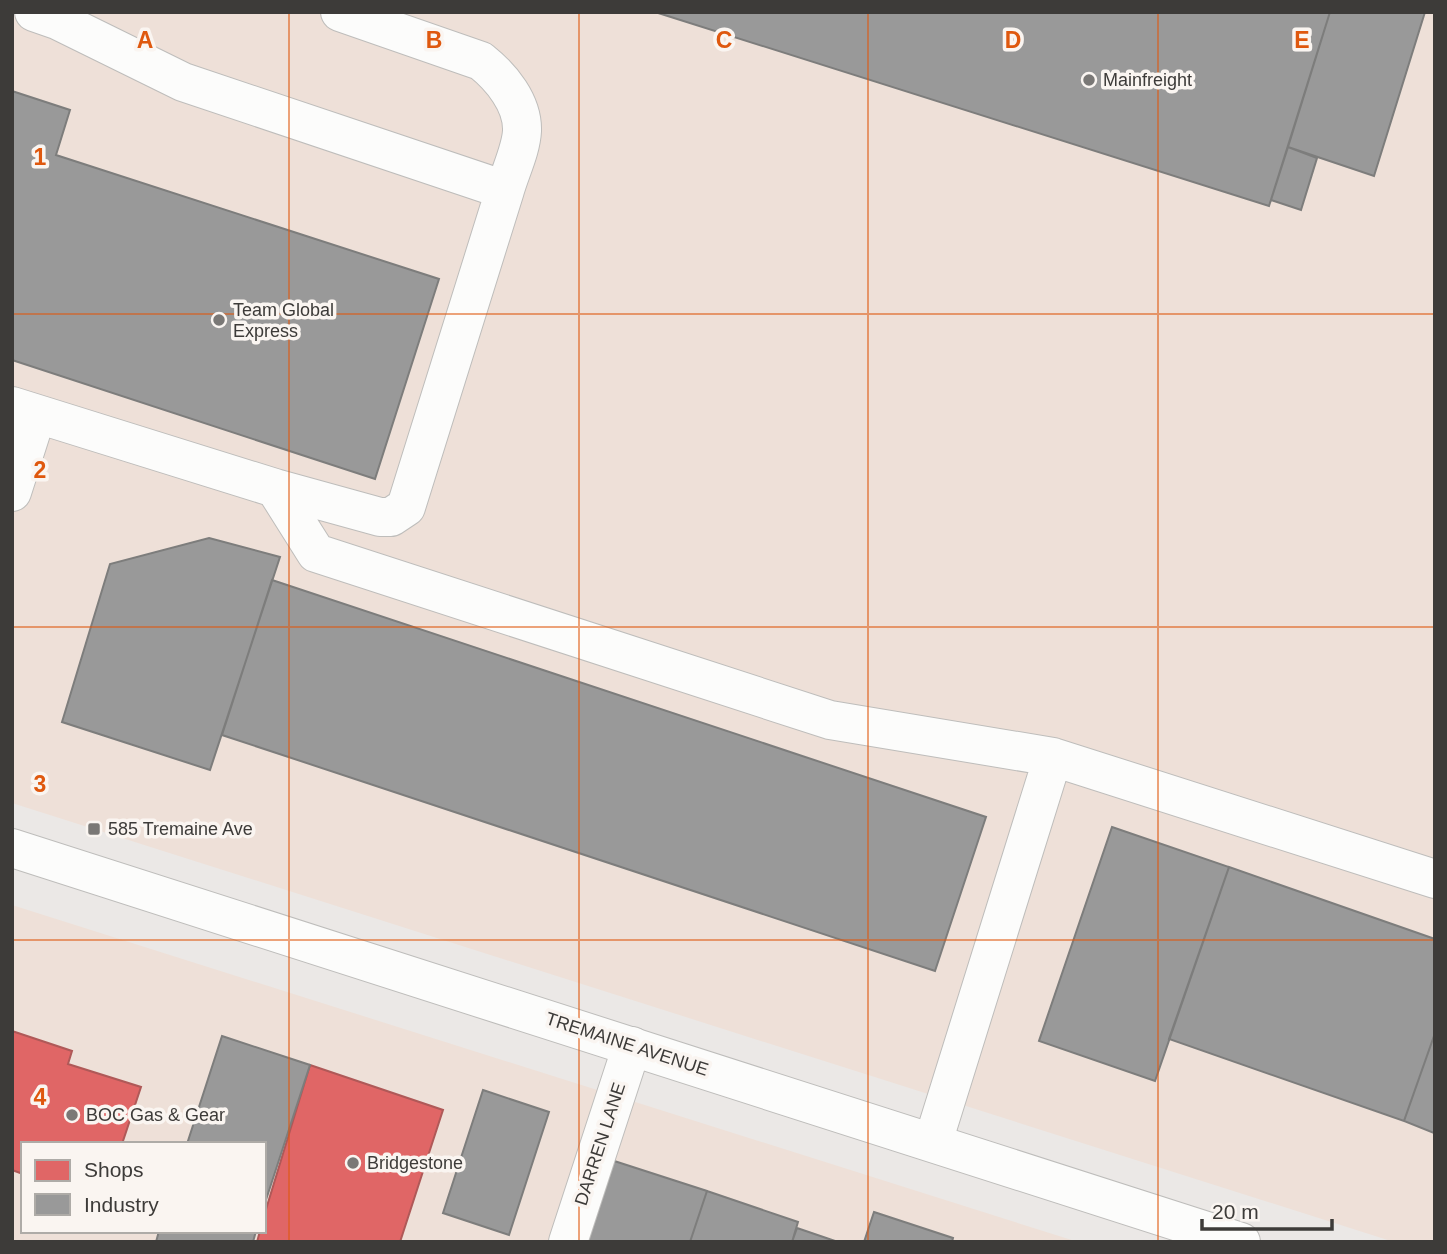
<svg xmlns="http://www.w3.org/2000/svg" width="1447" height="1254" font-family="Helvetica,sans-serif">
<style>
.industrial{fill:#eee0d8;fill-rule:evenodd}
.shops{fill:#e06666;stroke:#af5958;stroke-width:2}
.industry{fill:#999;stroke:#7d7d7c;stroke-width:2}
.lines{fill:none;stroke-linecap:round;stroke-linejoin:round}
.minor-casing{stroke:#bebdbb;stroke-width:40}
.major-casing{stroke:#bebdbb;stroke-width:40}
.minor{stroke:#fcfcfb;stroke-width:38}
.major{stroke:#fcfcfb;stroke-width:38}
.grid{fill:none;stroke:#df580e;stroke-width:2;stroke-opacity:0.55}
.poi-dot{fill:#7a7876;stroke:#faf5f1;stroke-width:2.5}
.labels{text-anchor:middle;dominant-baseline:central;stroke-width:7;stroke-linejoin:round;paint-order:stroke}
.poi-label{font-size:18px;fill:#3d3b39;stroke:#faf5f1;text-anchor:start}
.street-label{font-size:18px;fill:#3d3b39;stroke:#faf5f1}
.grid-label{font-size:23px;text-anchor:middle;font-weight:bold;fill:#df580e;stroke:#faf5f1;stroke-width:7;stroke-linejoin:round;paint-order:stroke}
</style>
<rect width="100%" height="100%" fill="#ebe8e6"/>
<path class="industrial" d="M12 12H1435V1242H1394L12 803Z
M12 905 1078 1242H12ZM23 1144H264V1231H23Z"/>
<path class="shops" d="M12 1031 72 1051 68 1064 141 1087 122 1144H23V1174L12 1170Z
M310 1065 443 1110 400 1242H257L260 1231H264V1216Z"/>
<path class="industry" d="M655 12H1330L1269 206Z
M1330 12H1425L1374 176 1288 147Z
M12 91 70 110 56 155 439 279 375 479 12 360Z
M1288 147 1317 158 1301 210 1271 200Z
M209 538 280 557 210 770 62 722 110 564Z
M272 580 986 817 935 971 222 735Z
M1112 827 1229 867 1155 1081 1039 1041Z
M1229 867 1435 939V1033L1404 1121 1169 1039Z
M1435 1033V1133H1434L1404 1121Z
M222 1036 310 1065 264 1206V1144H187Z
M483 1090 549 1112 509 1235 443 1213Z
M605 1158 707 1191 690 1242H578Z
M707 1191 798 1222 792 1242H690Z
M874 1212 953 1238 952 1242H864Z
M797 1228 838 1242H792Z
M159 1231H256L253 1242H156Z"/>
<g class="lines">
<g class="minor-casing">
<path id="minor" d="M34 12 57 20 183 82 505 190 406 507 391 517H380L275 488
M340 12 481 61C501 77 523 103 522 131 521 150 510 172 505 190
M12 406 275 488 316 553 830 720 1053 757 1435 879
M12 492 37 414
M933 1142 1053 757
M568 1242 632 1046"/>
</g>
<g class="major-casing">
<path id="major" d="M12 848 1241 1242"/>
</g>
<use href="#minor" class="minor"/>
<use href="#major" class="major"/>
</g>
<path class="grid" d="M289 12V1242M579 12V1242M868 12V1242M1158 12V1242M12 314H1435M12 627H1435M12 940H1435"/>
<g class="poi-dot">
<circle cx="1089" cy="80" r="7"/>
<circle cx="219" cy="320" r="7"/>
<rect x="87" y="822" width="14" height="14" rx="3.5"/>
<circle cx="72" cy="1115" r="7"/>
<circle cx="353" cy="1163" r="7"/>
</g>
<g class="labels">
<g class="poi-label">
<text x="1103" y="80">Mainfreight</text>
<text x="233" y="310">Team Global<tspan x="233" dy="21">Express</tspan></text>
<text x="108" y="829">585 Tremaine Ave</text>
<text x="86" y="1115">BOC Gas &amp; Gear</text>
<text x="367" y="1163">Bridgestone</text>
</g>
<g class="street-label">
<text transform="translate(627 1044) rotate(18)">TREMAINE AVENUE</text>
<text transform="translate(600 1144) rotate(-72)">DARREN LANE</text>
</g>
</g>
<g class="grid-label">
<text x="145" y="48">A</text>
<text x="434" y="48">B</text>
<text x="724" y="48">C</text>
<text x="1013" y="48">D</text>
<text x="1302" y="48">E</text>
<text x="40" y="165">1</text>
<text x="40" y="478">2</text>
<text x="40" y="792">3</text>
<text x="40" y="1105">4</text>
</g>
<rect width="1447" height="1254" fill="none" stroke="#3d3b39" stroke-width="28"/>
<rect x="21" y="1142" width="245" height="91" fill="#faf5f1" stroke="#aeaba7" stroke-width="2"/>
<rect x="35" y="1160" width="35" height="21" fill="#e06666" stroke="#aeaba7" stroke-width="2"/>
<text x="84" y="1177" font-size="21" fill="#3d3b39">Shops</text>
<rect x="35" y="1194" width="35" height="21" fill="#999999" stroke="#aeaba7" stroke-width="2"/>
<text x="84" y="1212" font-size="21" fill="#3d3b39">Industry</text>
<path d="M1202 1219v10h130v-10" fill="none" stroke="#3d3b39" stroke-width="3.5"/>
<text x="1212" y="1219" font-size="21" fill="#3d3b39" stroke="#faf5f1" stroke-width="5" paint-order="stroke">20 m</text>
</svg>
